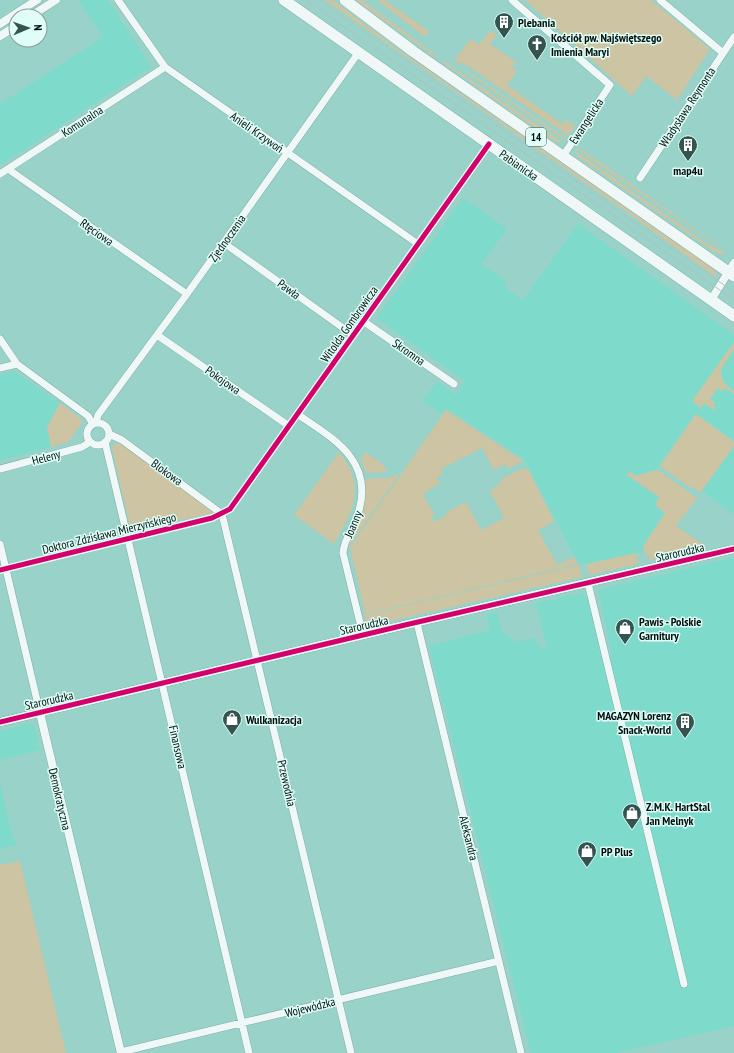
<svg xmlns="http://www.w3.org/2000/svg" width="734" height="1053" font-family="'PT Sans Narrow',sans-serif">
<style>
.built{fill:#7edbcc}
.green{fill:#ccc4a2}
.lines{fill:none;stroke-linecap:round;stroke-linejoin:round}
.minor-casing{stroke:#80afa7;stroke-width:8}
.tertiary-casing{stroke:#80afa7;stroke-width:9}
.primary-casing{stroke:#80afa7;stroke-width:12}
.minor{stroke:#f0f8f7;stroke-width:7}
.tertiary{stroke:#f0f8f7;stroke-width:8}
.primary{stroke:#f0f8f7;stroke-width:11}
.tram{stroke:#b2c1be;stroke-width:1}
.cycleway-casing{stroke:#e0fdf7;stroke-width:8}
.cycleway{stroke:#d6006c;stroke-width:5}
.labels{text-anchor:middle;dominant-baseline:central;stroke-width:3;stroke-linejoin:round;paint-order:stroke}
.shield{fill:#e0fdf7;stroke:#435753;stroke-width:1}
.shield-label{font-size:11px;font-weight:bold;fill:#00100d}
.poi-label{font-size:12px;font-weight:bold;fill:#00100d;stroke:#e0fdf7;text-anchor:start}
.street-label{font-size:12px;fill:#00100d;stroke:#e0fdf7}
</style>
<rect width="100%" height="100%" fill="#98d2c9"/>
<path class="built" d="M78 0H108L151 67 0 165V104L103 37Z
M463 198 507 229 481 264 507 282 504 287 523 300 578 224 734 335V441L695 413 656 470 636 475 629 471 626 474 658 497 655 506 665 513 643 545V552L579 565 524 459 446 408 442 414 423 401 437 381 456 395 465 381 377 318Z
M14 371 60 403 47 427 51 447 0 460V375Z
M734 447V514L702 491Z
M734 557V1026L616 1053H531L429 646 490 630 487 614 497 612 502 632 517 642 534 638 542 650 547 648 536 603 582 593 588 599 601 658 612 656 598 590Z
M29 724H34L40 750 0 760V731Z
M0 782 13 840 16 841V845L0 849Z"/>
<path class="green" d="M325 0H333L395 47 715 270 717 278 625 211Z
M356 0H362L437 56 435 57Z
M377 0H384L429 31 425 37Z
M525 0H651L710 49 677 100 646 76 632 96Z
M491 30 497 35 490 44 516 62 512 68 517 71 507 85 562 124 566 120 575 126 569 136 468 66 454 61 470 39 479 44Z
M442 60 555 137 563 143 554 141 442 62Z
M460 66 566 138 565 140 469 74Z
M578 147 717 244V245L588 157 577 148Z
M574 150 706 243 726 253 721 254 713 251 577 156Z
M734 342V349L721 369C721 381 725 385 734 391V394L725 388 722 391 718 388 710 399 715 402 713 405 716 407 714 410 704 403 701 408 692 401Z
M60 403 82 420V423L68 442 51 447 47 427Z
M446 410 523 461 508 469 505 464 494 470 482 448 441 469 443 474 437 477 440 483 423 494 435 516 431 517 434 522 447 515 446 512 466 502 481 530 504 518 490 491 501 483 500 480 523 468 524 470 528 469 554 521 538 530 556 563 559 564 574 557 578 564 365 614 350 547Z
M696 414 734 442V446L700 493 692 486 690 488 660 466Z
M120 443 214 512 213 513 131 531 112 448 114 444Z
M339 452C367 486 353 511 334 544L294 515Z
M365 452 385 466 384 468 387 470V472L366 473 361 460Z
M658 470 697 498 676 526 706 546 650 560 644 551V545L665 513 656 505 659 497 627 475 629 472 636 476Z
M396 474 398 476 351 543 349 548C347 538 358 526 362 516 366 504 365 493 364 481 374 475 386 482 396 474Z
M636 553 638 564 589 575 587 564Z
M579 565 582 577 369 626 366 624 364 615Z
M20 861 66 1053H0V865Z"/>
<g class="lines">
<g class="minor-casing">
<path id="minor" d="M118 0 165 67 418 244
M512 0 610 85 563 156
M660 0 723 53
M8 169 187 294
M0 174 165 67
M640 178 734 37
M224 243 353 335
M363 321 454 384
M157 335 289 426
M0 339 17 364 88 416 93 424
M0 368 17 364
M297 414C334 439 375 461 358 514 354 528 344 538 343 553L363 635
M96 423 98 415 187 294 359 52
M87 434a11 11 0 1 1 22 0a11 11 0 1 1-22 0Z
M109 434 122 440 222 514
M105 442 249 1053
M0 469 82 447 90 442
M222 514 351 1053
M0 544 40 713
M0 570 212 518 230 509 489 144
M588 583 684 984
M417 623 521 1053
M121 1052 499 961"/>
</g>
<g class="tertiary-casing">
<path id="tertiary" d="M31 16 56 0
M0 24 37 0
M0 36 16 26
M711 300 734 263
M40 713 121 1053
M0 722 405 625 734 549"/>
</g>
<g class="primary-casing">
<path id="primary" d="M284 0 734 316
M345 0 414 52 734 276"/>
</g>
<use href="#minor" class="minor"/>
<use href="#tertiary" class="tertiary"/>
<use href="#primary" class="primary"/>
<path class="tram" d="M306 0 734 300
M320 0 734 292"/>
<g class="cycleway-casing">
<path id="cycleway" d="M0 570 212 518 230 509 489 144
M0 722 405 625 734 549"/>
</g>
<use href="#cycleway" class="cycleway"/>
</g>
<defs>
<g id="building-pin" transform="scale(1)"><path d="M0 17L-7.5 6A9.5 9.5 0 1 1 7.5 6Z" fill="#35544f" stroke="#e0fdf7"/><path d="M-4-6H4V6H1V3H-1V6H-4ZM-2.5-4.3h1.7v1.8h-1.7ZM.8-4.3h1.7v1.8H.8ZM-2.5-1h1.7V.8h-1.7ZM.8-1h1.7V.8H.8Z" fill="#fff"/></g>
<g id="church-pin" transform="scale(1)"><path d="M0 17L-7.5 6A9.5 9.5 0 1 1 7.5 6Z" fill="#35544f" stroke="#e0fdf7"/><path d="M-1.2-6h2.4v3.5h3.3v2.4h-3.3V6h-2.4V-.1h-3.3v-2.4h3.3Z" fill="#fff"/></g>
<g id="shop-pin" transform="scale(1)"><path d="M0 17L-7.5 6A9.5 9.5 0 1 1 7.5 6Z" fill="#35544f" stroke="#e0fdf7"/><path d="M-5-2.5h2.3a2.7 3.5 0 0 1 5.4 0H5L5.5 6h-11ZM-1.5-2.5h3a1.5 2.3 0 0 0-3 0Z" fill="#fff"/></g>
</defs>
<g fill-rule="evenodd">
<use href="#building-pin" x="504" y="22"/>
<use href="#church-pin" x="537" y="44"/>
<use href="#building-pin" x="688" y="145"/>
<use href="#shop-pin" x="625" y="628"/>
<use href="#shop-pin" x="232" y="719"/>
<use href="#building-pin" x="685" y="722"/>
<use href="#shop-pin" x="632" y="813"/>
<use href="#shop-pin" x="587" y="851"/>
</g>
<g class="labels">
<rect class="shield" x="526" y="128" width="20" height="18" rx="3"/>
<g class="shield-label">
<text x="536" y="137">14</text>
</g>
<g class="poi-label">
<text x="518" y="22">Plebania</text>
<text x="551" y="37">Kościół pw. Najświętszego<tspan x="551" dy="14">Imienia Maryi</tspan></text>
<text x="688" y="170" text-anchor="middle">map4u</text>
<text x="639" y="621">Pawis - Polskie<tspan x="639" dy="14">Garnitury</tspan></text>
<text x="671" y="715" text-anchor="end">MAGAZYN Lorenz<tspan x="671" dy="14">Snack-World</tspan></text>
<text x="246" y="719">Wulkanizacja</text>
<text x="646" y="806">Z.M.K. HartStal<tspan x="646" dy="14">Jan Melnyk</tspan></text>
<text x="601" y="851">PP Plus</text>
</g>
<g class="street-label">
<text transform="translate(687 107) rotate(-57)">Władysława Reymonta</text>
<text transform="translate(82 121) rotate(-33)">Komunalna</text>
<text transform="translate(586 121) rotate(-57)">Ewangelicka</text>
<text transform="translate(257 132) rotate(35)">Anieli Krzywoń</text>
<text transform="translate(519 165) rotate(35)">Pabianicka</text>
<text transform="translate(97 232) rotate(35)">Rtęciowa</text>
<text transform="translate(227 238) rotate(-55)">Zjednoczenia</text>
<text transform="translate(289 289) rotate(36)">Pawła</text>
<text transform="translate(349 324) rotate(-55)">Witolda Gombrowicza</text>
<text transform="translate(409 352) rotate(35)">Skromna</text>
<text transform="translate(223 380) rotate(35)">Pokojowa</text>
<text transform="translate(46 457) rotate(-15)">Heleny</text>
<text transform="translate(167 472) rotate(36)">Blokowa</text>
<text transform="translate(353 524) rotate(-67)">Joanny</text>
<text transform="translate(109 533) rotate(-14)">Doktora Zdzisława Mierzyńskiego</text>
<text transform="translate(680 552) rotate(-13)">Starorudzka</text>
<text transform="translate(364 625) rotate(-13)">Starorudzka</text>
<text transform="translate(49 700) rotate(-13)">Starorudzka</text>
<text transform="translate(178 747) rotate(77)">Finansowa</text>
<text transform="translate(287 783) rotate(77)">Przewodnia</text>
<text transform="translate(60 799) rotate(77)">Demokratyczna</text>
<text transform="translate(469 838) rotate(76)">Aleksandra</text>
<text transform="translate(310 1007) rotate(-14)">Wojewódzka</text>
</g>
</g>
<g transform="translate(28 28) rotate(88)"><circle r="19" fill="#e0fdf7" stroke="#869e99"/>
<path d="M0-3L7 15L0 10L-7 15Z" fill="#35544f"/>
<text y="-6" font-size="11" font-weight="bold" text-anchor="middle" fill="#00100d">N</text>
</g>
</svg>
